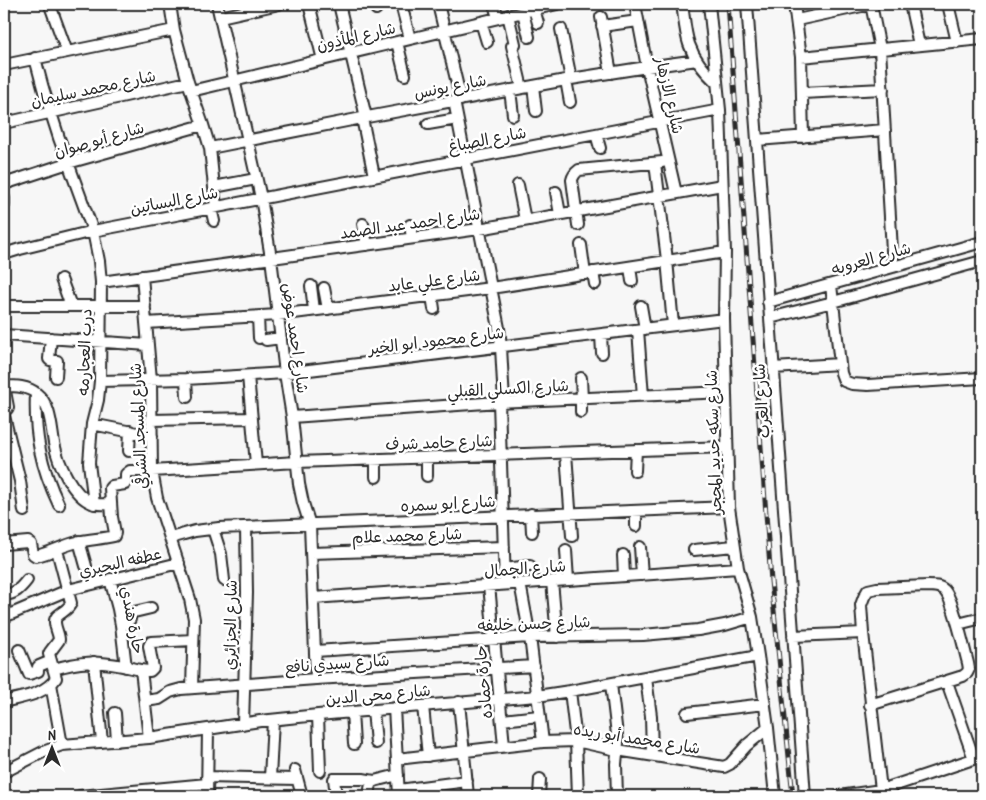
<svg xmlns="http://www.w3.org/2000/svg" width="986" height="800" font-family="'Patrick Hand','Playpen Sans Arabic',sans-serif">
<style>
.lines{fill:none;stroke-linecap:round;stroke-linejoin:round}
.minor-casing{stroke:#2b2b2b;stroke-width:14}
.minor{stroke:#fff;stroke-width:10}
.rail-casing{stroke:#2b2b2b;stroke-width:5}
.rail{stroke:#fff;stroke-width:3;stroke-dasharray:9;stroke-linecap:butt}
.labels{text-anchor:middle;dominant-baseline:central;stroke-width:5;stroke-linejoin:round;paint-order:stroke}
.street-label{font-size:16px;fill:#2b2b2b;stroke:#fff}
</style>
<rect width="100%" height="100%" fill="#f7f7f7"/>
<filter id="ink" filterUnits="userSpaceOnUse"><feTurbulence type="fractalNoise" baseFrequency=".02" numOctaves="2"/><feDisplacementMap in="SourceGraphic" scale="10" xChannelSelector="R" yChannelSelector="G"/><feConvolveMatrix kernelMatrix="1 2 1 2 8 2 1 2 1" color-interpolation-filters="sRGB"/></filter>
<g filter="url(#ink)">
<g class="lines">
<g class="minor-casing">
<path id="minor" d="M51 4V8L67 52
M170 4 174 30 188 82 203 125 210 148 216 207
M217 4 261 198 271 258 285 373 292 417 299 484 303 503 310 525 316 679
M309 4 323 60
M339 4 366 117
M374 4 376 9
M401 4 410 39
M438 4 461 100
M494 4 498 18
M635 4 647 67 676 193
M682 4C684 16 685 33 689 44 694 59 706 73 717 83
M709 4 720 110 725 252 724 319 729 507 738 568 752 617 758 656 768 728 775 796
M747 4 805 796
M794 4 801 57 803 137
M871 4 880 49 893 267
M910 4 919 45
M948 4 957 42
M534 9 538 23
M523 12 529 37
M508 15 515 44 512 46 522 88
M220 17 279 4
M601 17 611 73
M797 20 871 4
M481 22 487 42
M602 26 638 21
M561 29 571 79
M397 42 405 75
M801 57 982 39
M35 58 43 88 59 138 93 231 99 261 101 282 100 381 98 400 92 424 89 463 94 504
M4 65 174 30
M566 80 570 102
M533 86 536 111
M510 90 513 115
M191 91 557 4
M802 93 883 89
M454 101 499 328 501 347 504 402
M362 118 374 176
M4 123 188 82
M428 124 457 119
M596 134 600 148
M757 140 885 130
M210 148 362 118 571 79 647 67 697 60
M655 163 667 260 673 325
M4 184 68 163 203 125
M518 185 525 220
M214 187 256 179
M556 192 560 214
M4 198V205
M211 208 214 221
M363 224 367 245
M410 225 412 238
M578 225 572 180C573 175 575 173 579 170L662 162
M581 245 585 274
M4 254 20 249 93 231 720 110
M630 267 632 281
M593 272 595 284
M142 276 151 380 152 471 157 498 190 599 194 619 192 688
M61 279 71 306
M101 282 479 229 722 185
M831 285 841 373 844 381 852 384 868 385 982 378
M311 286 314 310
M324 288 328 309
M432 295 434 309
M768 302 982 242
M4 306H145
M641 306 645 329
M258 317 259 338
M770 318 833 302 982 261
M146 323 278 315 491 288 725 252
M638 330 643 396
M4 335 148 345
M601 335 602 353
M51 338 49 359 50 360 57 361 56 377
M266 340 281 338
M773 368 840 364
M248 376 256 464
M581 378 582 399
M186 379 187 397
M100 381 186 379 285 373 724 319
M4 386C15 386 28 386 37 394 51 405 51 427 54 443 58 463 72 495 92 503 98 505 105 504 111 504
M4 386 8 407 7 409 4 410
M36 393C34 435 41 467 59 505
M581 399V412
M499 402 505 584
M4 416 20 481 24 511
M292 417 499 402 726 392
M151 420 252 418
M92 424 152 436
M129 451 130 431
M566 453 572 536
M427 458V476
M376 459V477
M635 471 636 450
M636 511V526
M531 514 532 532
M213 529 221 554 224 580
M170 538 195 531 219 528 729 507
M79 541 86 566
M4 544 28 542 31 544 33 554 36 556C51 553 63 545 78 542 90 539 102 539 114 536L115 533 112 517 110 488 112 486 125 484 126 481V474L130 471H152L297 462 727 447
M640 547 642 575
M566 550 568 580
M694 550 734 546
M311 553 504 547
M623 555 624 576
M504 569 530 566
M110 579 118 609 121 625 126 667
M552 581 557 637
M520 583 530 637 543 742
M489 585 504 746
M4 595C15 594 20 589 27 580
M313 598 738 568
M4 617 68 590 179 563
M958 624 982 618
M121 625 127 623 126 620 130 619V613L151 608
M793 636 863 633
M19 650 29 674 38 671V667L39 666 51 661
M315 651 530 637 643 635 698 630 725 625 752 617
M94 662 102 742
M54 669C80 661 96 661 123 666 133 668 141 671 150 671L153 668 149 646 151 642 193 640
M141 670 149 738
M646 678 651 716 652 755
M947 682 974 759
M51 684 62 745
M611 684 618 743 616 764 617 796
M570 691 576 741 578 796
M145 701 159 699 170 692 181 689 316 679 534 666
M4 702C21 697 45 695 56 678L49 654 50 652 59 640C59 634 55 628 55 622 54 614 68 612 71 603L57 550
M459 702 468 796
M870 705 963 676 967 673 969 669 968 663C964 649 953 598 944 590 940 586 934 586 928 586L877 588 868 590 864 597 861 605 863 633 881 790
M423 706 428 756
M394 708 399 796
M373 710 376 743
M352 712 354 744
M115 713 117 741
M687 713 765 704
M318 715 320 771
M502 720 539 716
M243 724 247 593 246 528
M397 759 543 742 576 741 617 750 724 767 730 764 747 745 768 728
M295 770 302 796
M4 772 43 752 62 745 149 738 260 721 318 715 537 696 570 691 758 656
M207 777 297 779
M270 778 273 720
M399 790 467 781
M80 796 207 784
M207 796 208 730
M336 796 334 779H363L374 781
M371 796C369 791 370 784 374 781L398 775
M539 796 540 779
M839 796 881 790 982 756"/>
</g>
<use href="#minor" class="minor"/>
<g class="rail-casing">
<path id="rail" d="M728 4 771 581 793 796"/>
</g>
<use href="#rail" class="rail"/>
</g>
</g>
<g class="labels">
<g class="street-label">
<text transform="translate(356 36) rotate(-13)">شارع المأذون</text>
<text transform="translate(450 86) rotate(-11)">شارع يونس</text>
<text transform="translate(93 88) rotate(-12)">شارع محمد سليمان</text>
<text transform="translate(670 95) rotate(77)">شارع الازهار</text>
<text transform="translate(99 139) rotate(-16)">شارع أبو صوان</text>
<text transform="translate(487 139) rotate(-11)">شارع الصباغ</text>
<text transform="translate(174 200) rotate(-11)">شارع البساتين</text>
<text transform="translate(410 223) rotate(-8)">شارع احمد عبد الصمد</text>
<text transform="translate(871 258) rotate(-16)">شارع العروبه</text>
<text transform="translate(434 280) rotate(-7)">شارع علي عابد</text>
<text transform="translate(296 338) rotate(82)">شارع احمد عوض</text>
<text transform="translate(436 340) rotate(-7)">شارع محمود ابو الخير</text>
<text transform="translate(84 352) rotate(-88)">درب العجارمه</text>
<text transform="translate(508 388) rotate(-3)">شارع الكسلي القبلي</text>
<text transform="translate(761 401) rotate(-94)">شارع العرب</text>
<text transform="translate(138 426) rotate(-93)">شارع المسجد الشرقي</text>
<text transform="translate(439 442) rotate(-2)">شارع حامد شرف</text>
<text transform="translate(713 442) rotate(-92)">شارع سكه حديد المحجر</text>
<text transform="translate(448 503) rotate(-3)">شارع ابو سمره</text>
<text transform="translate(407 535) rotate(-2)">شارع محمد علام</text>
<text transform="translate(120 562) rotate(-13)">عطفه البحيري</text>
<text transform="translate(525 568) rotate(-4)">شارع الجمال</text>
<text transform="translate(133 620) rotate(79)">حارة هندي</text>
<text transform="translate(534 623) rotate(-2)">شارع حسن خليفه</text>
<text transform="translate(230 625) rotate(-89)">شارع الجزائري</text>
<text transform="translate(337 663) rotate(-4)">شارع سيدي نافع</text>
<text transform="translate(483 682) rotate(-95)">حارة حماده</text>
<text transform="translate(378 694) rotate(-5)">شارع محى الدين</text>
<text transform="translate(637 738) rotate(9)">شارع محمد أبو ريده</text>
</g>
</g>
<rect width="986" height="800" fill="none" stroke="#fff" stroke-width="20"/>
<rect x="10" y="10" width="966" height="780" fill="none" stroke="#2b2b2b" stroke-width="2" filter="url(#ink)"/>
<g transform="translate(52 748)" stroke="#ffffff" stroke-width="4" paint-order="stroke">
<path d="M0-4L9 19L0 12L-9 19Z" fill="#2b2b2b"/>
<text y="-8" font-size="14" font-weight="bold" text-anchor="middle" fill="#2b2b2b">N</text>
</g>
</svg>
